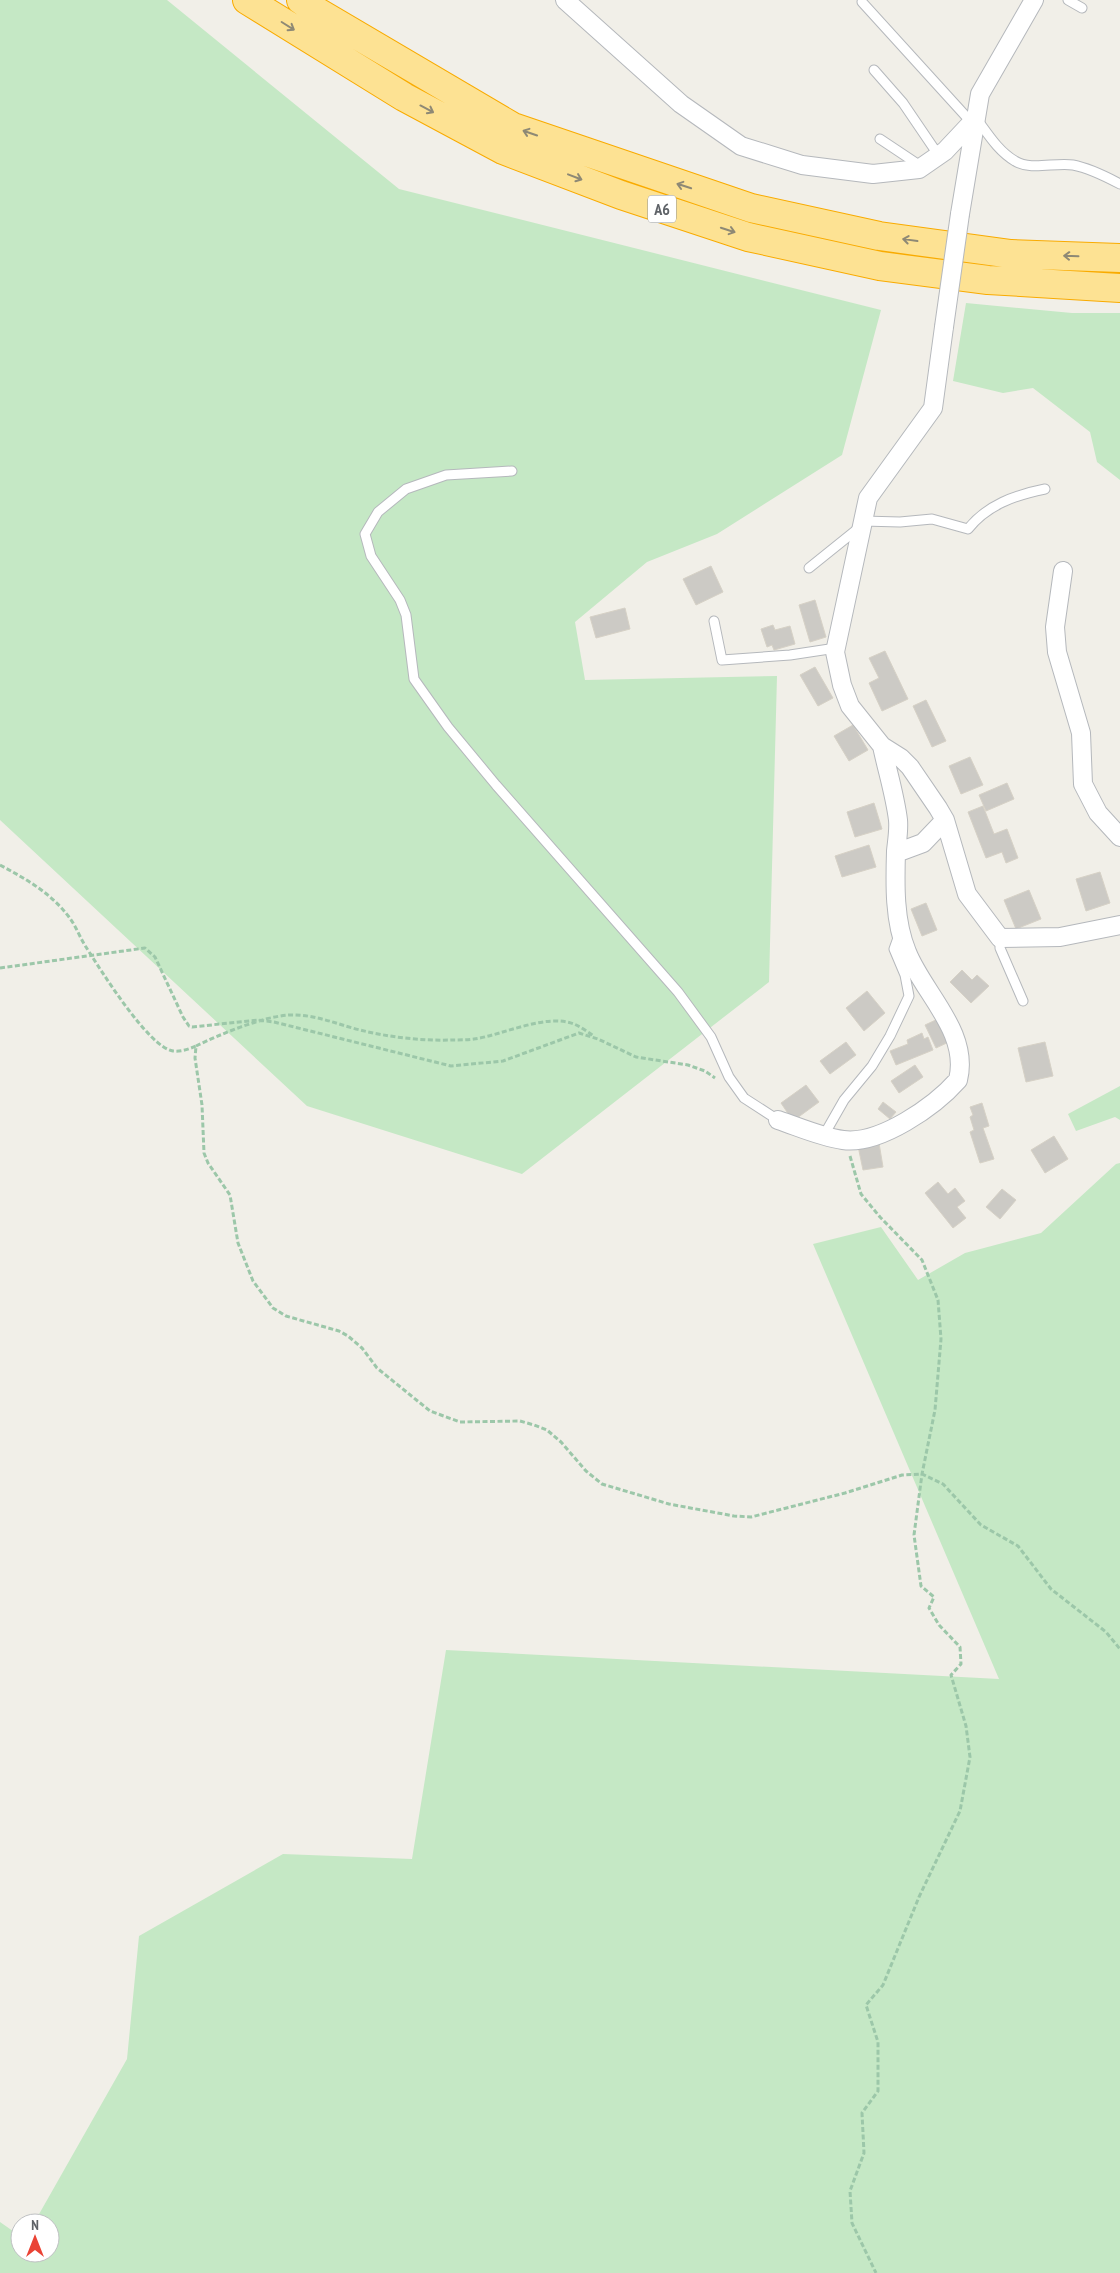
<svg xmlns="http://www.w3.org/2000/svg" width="1120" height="2273" font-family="'PT Sans Narrow',sans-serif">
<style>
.green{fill:#c5e8c5}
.building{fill:#cccac5;stroke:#d6d1c6}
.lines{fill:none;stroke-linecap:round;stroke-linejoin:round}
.lane-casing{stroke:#b5b8bc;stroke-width:11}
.street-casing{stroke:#b5b8bc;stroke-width:20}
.highway-casing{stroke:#f9ab00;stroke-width:30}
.path{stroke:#9cc7a9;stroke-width:3;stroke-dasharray:5 2.5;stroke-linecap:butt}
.lane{stroke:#fff;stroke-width:9}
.street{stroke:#fff;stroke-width:18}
.highway{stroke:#fde293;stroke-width:28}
.street-bridge-casing{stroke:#b5b8bc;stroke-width:20;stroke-linecap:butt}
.street-bridge{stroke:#fff;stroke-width:18}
.oneway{stroke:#8e8975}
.labels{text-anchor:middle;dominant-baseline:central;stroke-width:4;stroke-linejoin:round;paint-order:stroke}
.shield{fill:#fff;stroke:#8f9295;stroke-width:1}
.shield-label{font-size:16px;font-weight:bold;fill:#5f6368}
</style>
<rect width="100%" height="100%" fill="#f1efe8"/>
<path class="green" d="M0 0H167L399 189 881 310 842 455 717 534 647 562 575 622 585 680 777 676 769 982 522 1174 307 1106 0 820Z
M966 303 1072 313H1120V480L1097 462 1090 432 1033 388 1003 393 953 381Z
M1120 1086V1120L1115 1117 1076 1131 1068 1114Z
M1120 1163V2273H0V2222L20 2236V2253H50V2223H34L127 2059 139 1936 283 1854 412 1859 446 1650 999 1679 813 1244 881 1227 918 1280 965 1253 1041 1233 1116 1164Z"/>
<path class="building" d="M711 566 723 592 696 605 683 579Z
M815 600 826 637 810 642 799 605Z
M625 608 630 629 596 638 590 617Z
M773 625 775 630 790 626 795 644 774 650 772 645 767 647 761 629Z
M885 651 908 699 882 711 869 683 879 678 869 658Z
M815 667 833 698 818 706 800 675Z
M926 700 946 741 932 747 913 706Z
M853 725 868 750 849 761 834 736Z
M970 757 983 785 961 794 949 766Z
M1007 783 1014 799 986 811 979 795Z
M874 803 882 829 855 837 847 812Z
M983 806 994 834 1007 829 1018 858 1006 863 1002 852 986 858 968 812Z
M869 845 876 867 842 877 835 856Z
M1100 872 1110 903 1086 911 1076 879Z
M1029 890 1041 919 1016 929 1004 900Z
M926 903 937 930 922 936 911 909Z
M962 970 972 980 977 975 989 986 971 1003 950 982Z
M867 991 885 1013 864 1031 846 1008Z
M940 1018 951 1041 936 1048 925 1025Z
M922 1033 924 1039 928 1037 933 1050 896 1065 890 1051 908 1044 907 1040Z
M846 1042 856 1055 830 1074 820 1061Z
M1045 1042 1053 1076 1026 1082 1018 1048Z
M915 1065 923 1077 899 1093 891 1081Z
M806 1085 819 1102 793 1121 781 1103Z
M883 1102 896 1112 890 1119 878 1109Z
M982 1103 989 1126 983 1128 994 1159 980 1163 970 1132 974 1130 970 1117 973 1115 970 1107Z
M1054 1136 1068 1159 1045 1173 1031 1150Z
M879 1143 883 1167 863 1170 858 1146Z
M938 1182 948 1194 955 1188 965 1201 957 1207 966 1218 953 1228 925 1193Z
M1002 1189 1016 1200 1000 1219 986 1207Z"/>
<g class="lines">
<g class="lane-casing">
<path id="lane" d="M1068 0 1082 8
M862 2 972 123
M874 70 903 103 939 156
M976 118C988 134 998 151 1015 161 1031 171 1055 162 1073 165 1089 168 1105 176 1120 184
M880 139 922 167
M512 471 446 475 406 489 378 512 365 534 371 556 400 600 406 615 414 679 448 727 496 785 678 992 711 1037 729 1077 744 1098 778 1120
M863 521 900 522 932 519 968 529C987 505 1015 495 1045 489
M809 568 860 527
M714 621 722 660 790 655 836 648
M1000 938V948L1023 1001
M824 1135 844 1100 872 1066 890 1036 909 996 905 975 894 949 899 935"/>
</g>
<g class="street-casing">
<path id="street" d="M565 0 681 104 741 146 802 165 873 174 919 169 945 151 976 118
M960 214 980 94 1034 0
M944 327 933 408 868 498 835 652 842 685 850 706 882 746 901 758 910 767 938 808 945 820 967 894 1000 938 1060 937 1120 925
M1063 571 1055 627 1057 652 1081 733 1083 784 1098 813 1120 837
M896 853 923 843 945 820
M778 1120C799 1127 821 1137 843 1140 880 1145 935 1106 958 1080 970 1032 923 993 907 952 894 921 895 884 896 851 897 841 899 830 898 820 895 795 887 770 882 746"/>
</g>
<g class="highway-casing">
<path id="highway" d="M247 0 404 97 503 150 621 195 748 237 880 266 988 280 1120 288
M301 0 316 11 513 127 751 208 879 236 1011 254 1120 258"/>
</g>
<path class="path" d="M0 865C26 879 51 893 69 917 76 926 80 938 86 947 100 969 149 1048 173 1051 181 1052 189 1049 196 1046L195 1058 202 1105 204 1153 208 1163 230 1195 238 1243 253 1281 273 1308 286 1316 339 1331 348 1336 362 1348 377 1368 430 1411 460 1422 520 1421 534 1425 547 1430 561 1442 586 1471 602 1484 669 1504 734 1516 751 1517 845 1493 902 1475 922 1474 943 1484 981 1525 1018 1546 1051 1589 1106 1632 1120 1649
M0 968 145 948 155 957 183 1017 189 1026 192 1027 258 1020 274 1022 451 1066 503 1061 579 1033 598 1039 636 1057 688 1065 705 1071 715 1078
M196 1046C221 1034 261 1017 289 1015 315 1014 336 1024 360 1030 388 1037 421 1041 451 1040 458 1040 466 1040 474 1039 503 1035 546 1013 574 1024 581 1027 588 1032 594 1036
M850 1156 861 1194 880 1217 922 1260 938 1300 941 1339 935 1410 922 1474 914 1535 921 1586 934 1597 929 1608 939 1625 960 1647 961 1664 951 1675 966 1726 970 1757 960 1811 919 1897 883 1985 866 2005 878 2042V2091L862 2113 864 2153 850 2191 852 2223 876 2273"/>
<use href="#lane" class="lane"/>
<use href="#street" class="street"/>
<use href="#highway" class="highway"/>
<g class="street-bridge-casing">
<path id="street-bridge" d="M944 327 960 214"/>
</g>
<use href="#street-bridge" class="street-bridge"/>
</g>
<defs><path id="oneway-shaft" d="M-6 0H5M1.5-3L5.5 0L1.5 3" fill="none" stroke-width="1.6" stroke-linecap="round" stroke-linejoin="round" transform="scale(1.25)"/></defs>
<g class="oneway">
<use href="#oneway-shaft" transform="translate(288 26) rotate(32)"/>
<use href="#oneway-shaft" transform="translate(427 109) rotate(28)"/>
<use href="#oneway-shaft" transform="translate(530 133) rotate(-161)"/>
<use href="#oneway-shaft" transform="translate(575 177) rotate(21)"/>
<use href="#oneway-shaft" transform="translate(684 186) rotate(-162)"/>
<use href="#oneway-shaft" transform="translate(728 230) rotate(18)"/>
<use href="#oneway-shaft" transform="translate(910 240) rotate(-172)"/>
<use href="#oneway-shaft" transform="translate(1071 256) rotate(-178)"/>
</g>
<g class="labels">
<rect class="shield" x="648" y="195.5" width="28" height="27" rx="4"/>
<g class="shield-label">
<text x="662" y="209">A6</text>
</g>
</g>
<g transform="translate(35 2238)"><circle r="24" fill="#ffffff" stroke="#bfc1c3"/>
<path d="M0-4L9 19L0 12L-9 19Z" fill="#ea4335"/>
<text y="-8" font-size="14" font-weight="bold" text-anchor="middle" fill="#5f6368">N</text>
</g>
</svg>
